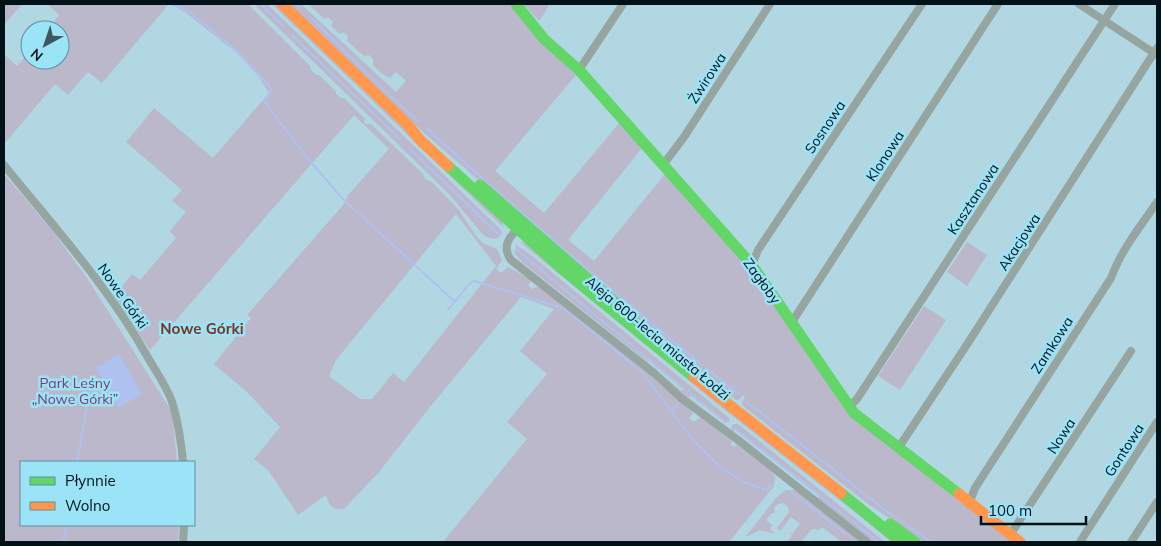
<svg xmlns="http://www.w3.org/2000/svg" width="1161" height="546" font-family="Mulish,sans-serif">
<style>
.green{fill:#bcb8cc;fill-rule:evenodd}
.water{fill:#afc2ef}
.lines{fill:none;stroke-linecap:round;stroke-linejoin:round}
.stream{stroke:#afc2ef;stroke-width:2}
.street{stroke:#97a5a1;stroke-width:8}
.fast{stroke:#63d668;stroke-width:11}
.slow{stroke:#ff974d;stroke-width:11}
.labels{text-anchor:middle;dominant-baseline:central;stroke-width:5;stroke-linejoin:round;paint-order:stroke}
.street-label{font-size:14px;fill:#001218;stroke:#9be3f7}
.park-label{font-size:14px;fill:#7e3b6e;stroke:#9be3f7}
.neighbourhood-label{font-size:15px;font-weight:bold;fill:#793521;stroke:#9be3f7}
</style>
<rect width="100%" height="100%" fill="#b0d7e2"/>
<path class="green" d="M4 4H22L4 25Z
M47 4H169L102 83 88 72 68 95 55 84 4 144V54L17 66 30 51V60H60V30H47L59 15Z
M170 4H248L310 66 311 70 316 75H319L336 91V94L341 98H344L365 119 364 123 366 124H371L423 174C425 179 426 180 432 182L458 209 477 237 483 243 497 249 502 260 496 269 501 273 508 267 530 279 531 281 528 285 532 289 539 286 650 375 676 399 692 411 693 413 689 418 694 422 701 417 732 441 731 445 734 447 737 445 769 469 775 476 774 486 729 542H443L527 439 507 422 547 374 520 351 554 309 521 297 426 412 379 472 344 509C331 510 330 506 326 495L298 515 268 470 254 459 280 427 248 393 214 364 251 318 247 315 344 204 348 195 389 149 354 115 150 350 114 296 132 274 140 280 176 238 170 231 186 212 172 201 182 190 126 142 154 108 213 158 269 93 259 77 237 53 185 12ZM456 214 496 266 404 382 393 373 372 399H360L329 376 336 360Z
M254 4H267L499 228 502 233 498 238 493 239 484 236 450 195Z
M272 4H275L365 92 502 221 504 228Z
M289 4H301L396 92 406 81 396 72 390 78 382 74 373 65V59L369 55 364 56 347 41 348 36 344 32 340 34 331 26 333 22 328 17 325 19 323 18 308 4H512L576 75 495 171 544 213 619 123 642 148 568 240 594 261 665 174 750 268 849 409 1015 542H923L867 503 742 405V402L745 397 743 395 739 400H736L679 354 423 132Z
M524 4H550L539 21Z
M4 174 52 230 89 281 172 412 177 462H21V525H179L178 542H4Z
M520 242H525L894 542H891L861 517 716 403Z
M967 242 987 255 967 286 947 272Z
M516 245 531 255 728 417 730 420 729 422 722 423 724 420 692 395 690 397 687 396 713 416 681 393 662 375 684 393 682 391 684 388 650 360 648 362 523 263 514 253Z
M924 306 946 320 900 390 878 376Z
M733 424H738L885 542H872L818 498 820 494 735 429 733 432 731 428Z
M786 490H795L799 492 861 542H842L822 527 819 530 815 529 811 530 801 542H791L788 540 792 536 788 532 792 534 800 524 791 517 780 531 777 528C782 522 784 518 789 512L788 507 784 503 778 504 774 508 775 513H772L766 520 772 525 770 529 776 534 760 530 748 536H746L777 497Z"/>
<path class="water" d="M119 354 142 394 119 408 96 368Z"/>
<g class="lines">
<path class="stream" d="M171 4 188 11 237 51 270 87 271 91 264 101 308 159 343 199 455 302
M261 4 283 26
M296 4 300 8
M310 17 385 91 418 121
M292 35 400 139
M427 129C517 210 609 289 702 365
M409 148 498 234
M516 249 684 389
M448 310 469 284 474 281 563 308 642 372 693 440 721 468 744 482 764 489 767 490 772 484
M705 371 708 367
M711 372 739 394
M686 394 690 389
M691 395 724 421
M747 402 881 507 931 542
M672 411 678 404
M735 429 879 542
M77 462 90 390 104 382
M790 491 846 534
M63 542 66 525"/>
<path class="street" d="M1079 4 1157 55
M579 70 623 4
M4 165C54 227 108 286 147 356 155 370 165 384 171 399 178 419 181 441 183 462
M663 165 684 137 770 4
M520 226C510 236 501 246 511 260L654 373 681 398 738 440 867 542
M752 265 758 250 922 4
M792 322 998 4
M850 406 857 399 1115 4
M899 447 968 343 1157 48
M969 504 975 488 1111 278C1121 250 1141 226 1157 202
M1010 535 1131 351
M183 542 184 525
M1080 542 1157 422
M1131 542 1157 502"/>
<path class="fast" d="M516 4 544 39 579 70 752 265 854 413 959 494
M448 166 561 268 694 377
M480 185 634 319
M841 493 901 542
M890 524 915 542"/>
<path class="slow" d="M282 4 408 125 419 139 448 166
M694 377 841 493
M959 494 1020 542"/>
</g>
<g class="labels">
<g class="street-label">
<text transform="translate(707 78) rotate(-57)">Żwirowa</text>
<text transform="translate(825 127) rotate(-56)">Sosnowa</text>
<text transform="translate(885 156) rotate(-57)">Klonowa</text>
<text transform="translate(973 199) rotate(-57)">Kasztanowa</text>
<text transform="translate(1019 242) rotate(-57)">Akacjowa</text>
<text transform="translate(762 281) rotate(54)">Zagłoby</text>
<text transform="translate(123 296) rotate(55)">Nowe Górki</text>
<text transform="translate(658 338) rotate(40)">Aleja 600-lecia miasta Łodzi</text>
<text transform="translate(1052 345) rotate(-57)">Zamkowa</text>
<text transform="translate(1061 436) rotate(-57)">Nowa</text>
<text transform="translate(1124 450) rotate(-57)">Gontowa</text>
</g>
<g class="park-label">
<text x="75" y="383">Park Leśny<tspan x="75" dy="16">„Nowe Górki”</tspan></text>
</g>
<g class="neighbourhood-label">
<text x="202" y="328">Nowe Górki</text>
</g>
</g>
<rect width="1161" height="546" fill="none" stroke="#001218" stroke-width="10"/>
<rect x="20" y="461" width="175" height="65" fill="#9be3f7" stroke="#5d8f9e"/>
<rect x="30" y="477" width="25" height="8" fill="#63d668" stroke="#5d8f9e"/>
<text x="65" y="486" font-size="15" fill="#001218">Płynnie</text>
<rect x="30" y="502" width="25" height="8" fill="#ff974d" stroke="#5d8f9e"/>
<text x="65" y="511" font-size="15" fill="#001218">Wolno</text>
<g transform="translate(45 45) rotate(220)"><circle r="24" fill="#9be3f7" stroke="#5d8f9e"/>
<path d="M0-4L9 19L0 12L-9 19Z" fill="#3e575f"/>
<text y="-8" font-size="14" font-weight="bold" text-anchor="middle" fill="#001218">N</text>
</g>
<path d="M981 516v8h105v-8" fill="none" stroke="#001218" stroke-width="2.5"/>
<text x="988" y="516" font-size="15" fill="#001218" stroke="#9be3f7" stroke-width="4" paint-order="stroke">100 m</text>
</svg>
